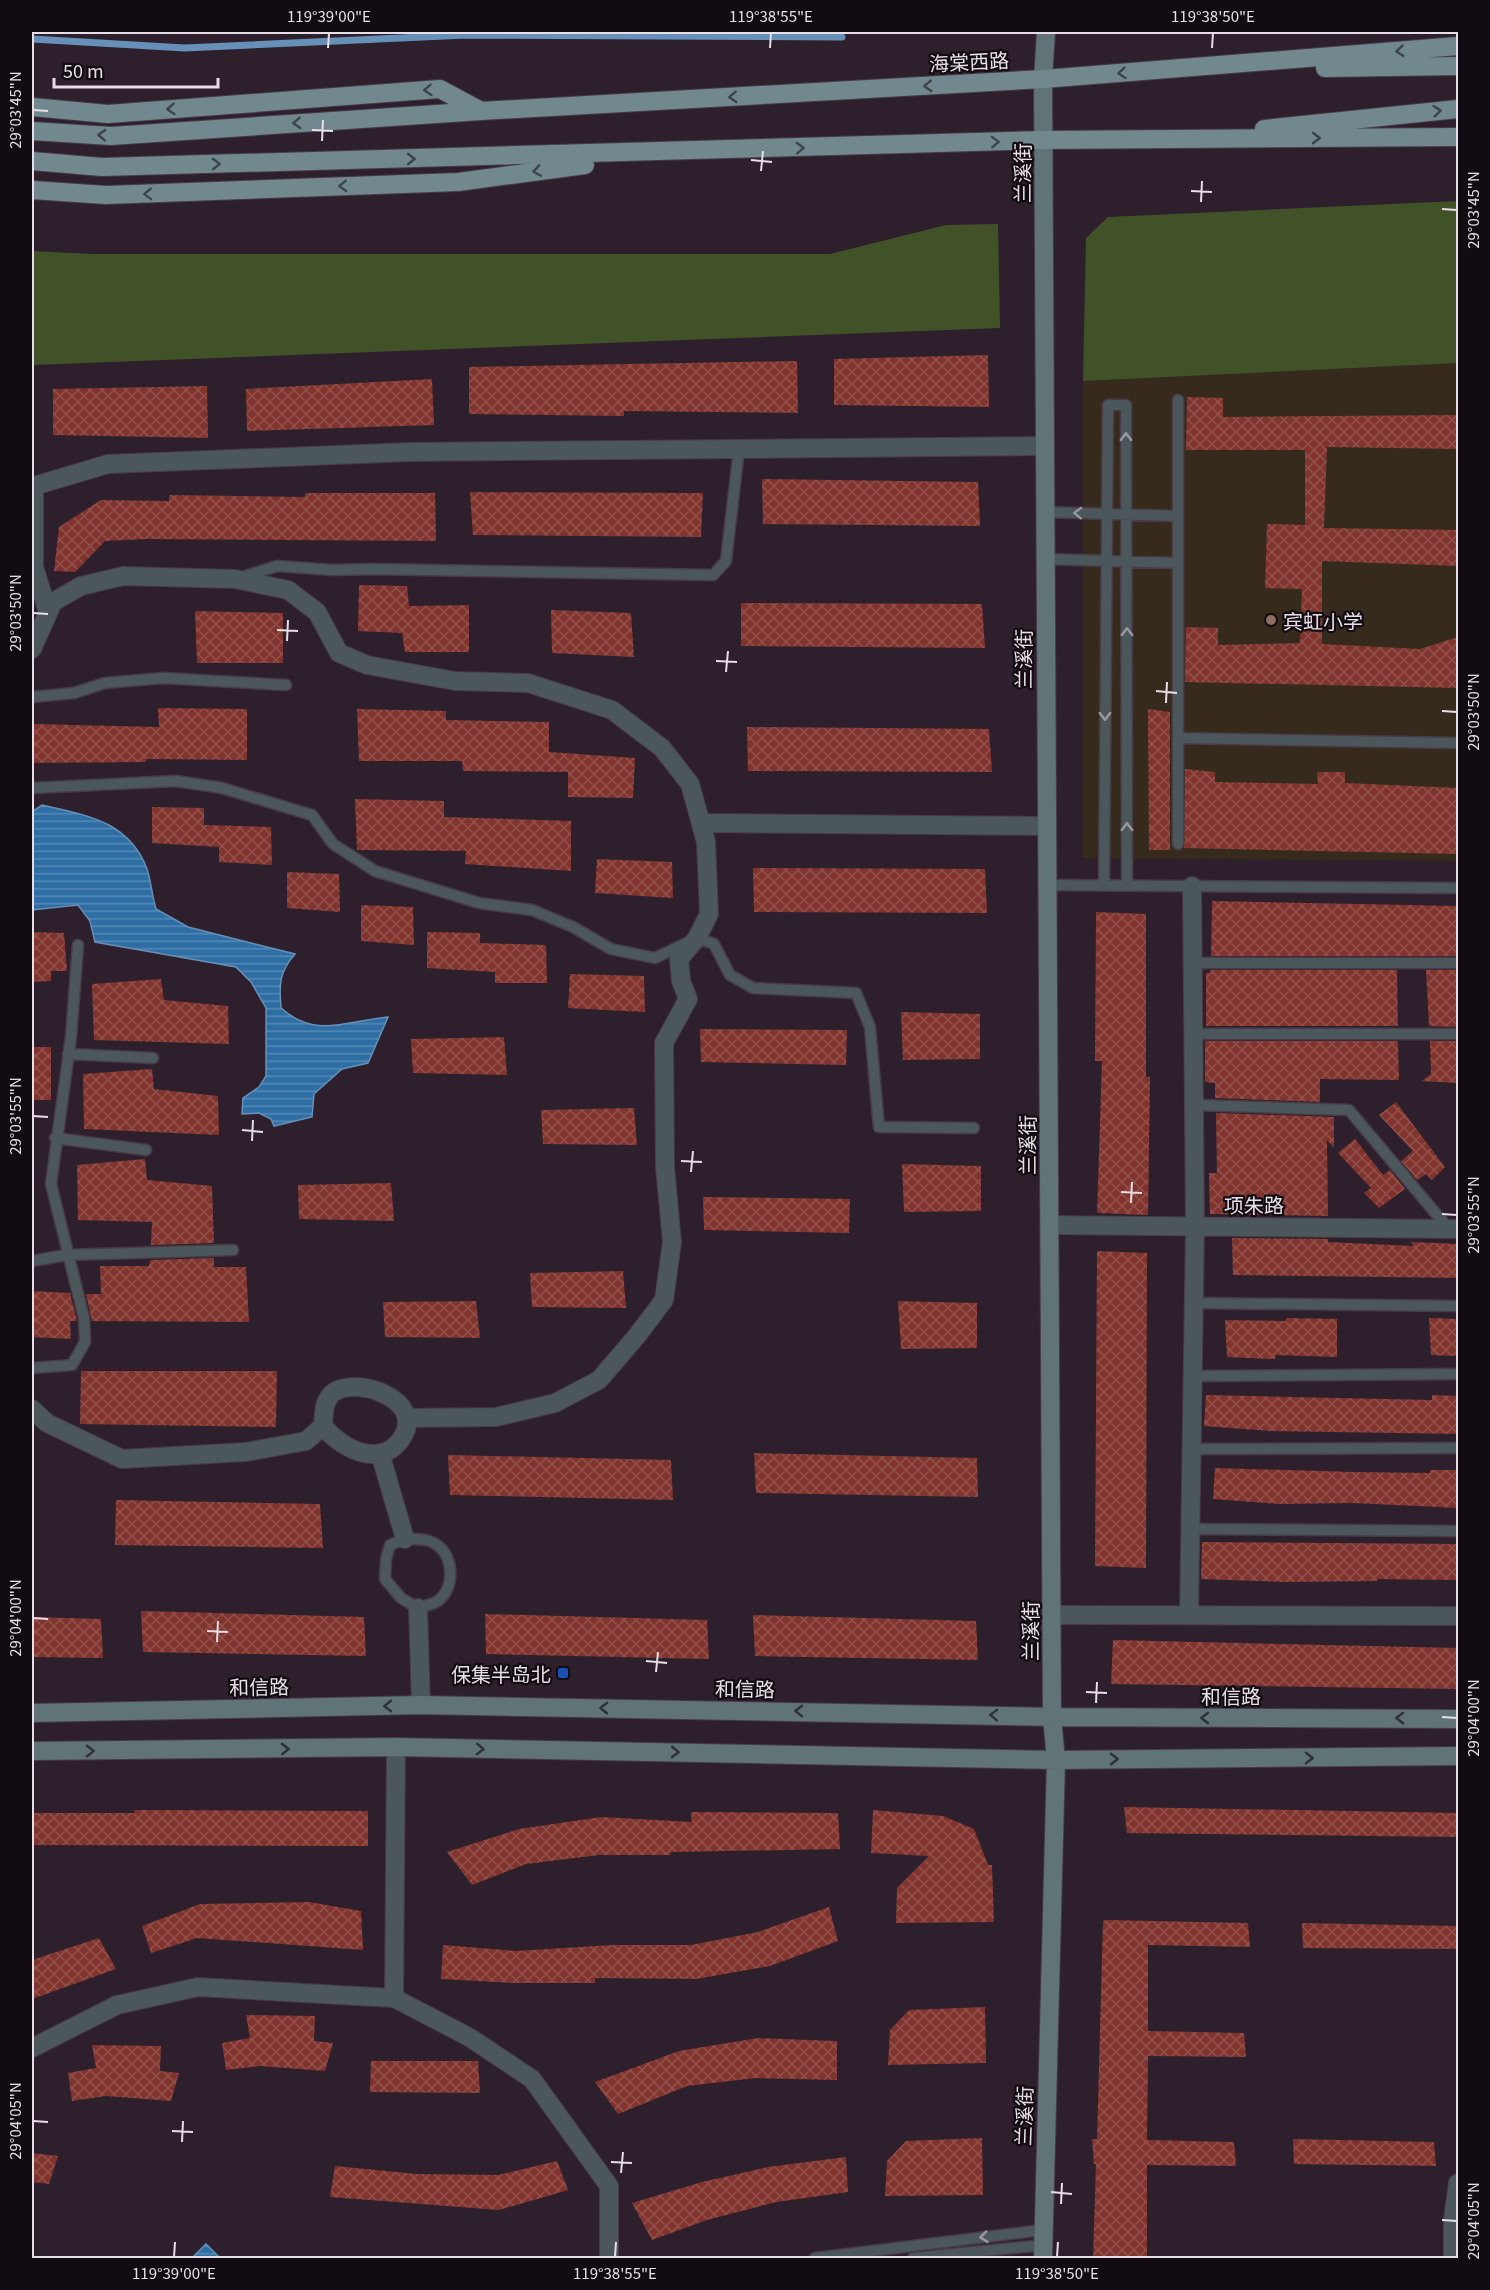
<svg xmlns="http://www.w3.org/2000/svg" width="1490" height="2290" font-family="Georgia,'Noto Sans SC',serif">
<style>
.industrial{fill:#362a1c}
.green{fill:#415228}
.water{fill:url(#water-rules);stroke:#6690b8;stroke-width:1.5}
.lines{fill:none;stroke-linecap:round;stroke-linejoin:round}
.stream{stroke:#6690b8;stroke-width:7}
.building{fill:url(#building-cross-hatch)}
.lane-casing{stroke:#483a47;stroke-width:13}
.street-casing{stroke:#483a47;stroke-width:20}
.secondary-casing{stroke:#483a47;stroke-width:20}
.primary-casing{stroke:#483a47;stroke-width:20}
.lane{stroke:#4b575a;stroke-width:10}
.street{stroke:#4b575a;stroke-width:18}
.secondary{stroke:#607377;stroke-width:18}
.primary{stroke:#70888e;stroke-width:18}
.oneway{stroke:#3c444a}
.oneway2{stroke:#9a9aa0}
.oneway3{stroke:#2d3035}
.ticks{fill:none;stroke:#e8dee7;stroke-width:2}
.education-dot{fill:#8d6e63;stroke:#120c12;stroke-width:2}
.transit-dot{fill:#1a4fb4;stroke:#120c12;stroke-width:2}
.labels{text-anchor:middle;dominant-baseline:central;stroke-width:4.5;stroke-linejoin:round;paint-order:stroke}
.street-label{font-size:20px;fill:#e8dee7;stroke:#120c12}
.poi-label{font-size:20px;fill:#e8dee7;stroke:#120c12;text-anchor:start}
.neatline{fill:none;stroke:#e8dee7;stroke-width:2}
.ticks-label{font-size:15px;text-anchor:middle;fill:#e8dee7}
</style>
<defs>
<pattern id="water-rules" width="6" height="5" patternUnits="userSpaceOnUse" patternTransform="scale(1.5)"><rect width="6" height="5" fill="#2e6ea4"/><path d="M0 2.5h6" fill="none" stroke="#5689b5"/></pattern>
<pattern id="building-cross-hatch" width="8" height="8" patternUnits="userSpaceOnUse" patternTransform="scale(1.5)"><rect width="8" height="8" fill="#81342d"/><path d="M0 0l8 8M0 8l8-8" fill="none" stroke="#93514b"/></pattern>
</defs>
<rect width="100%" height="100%" fill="#2e1f2d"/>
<path class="industrial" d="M1458 363V861L1083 858V381Z"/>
<path class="green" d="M1458 201V363L1083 381 1086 238 1108 217Z
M998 224 1000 328 32 365V251L91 254H830L946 225Z"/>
<path class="water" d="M42 805C86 815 129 821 147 869 151 881 152 896 156 909L188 927 295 954C279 972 279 985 281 1008 315 1039 346 1021 388 1017L368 1063 342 1069 314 1094 312 1117 274 1126 271 1119 259 1113 242 1114 243 1098 259 1087 266 1076V1008L251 982 236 967 95 942 90 921 78 905 32 910V812Z
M206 2244 220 2258H192Z"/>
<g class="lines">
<path class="stream" d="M32 39 185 48 466 35 842 37"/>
</g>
<path class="building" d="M988 355 989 407 834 405V359Z
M797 361 798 413 624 411V416L469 414V367Z
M432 379 434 425 247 431 246 389Z
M207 386 208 438 53 435V389Z
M1187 397 1223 398V417L1458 415V449L1327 447 1324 528 1458 530V566L1322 561V644L1420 649 1458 637V688L1185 682 1186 627 1218 628V645L1300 643 1302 589 1265 588 1267 524 1305 525V450H1186Z
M762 479 978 482 980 526 763 524Z
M470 492 703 493 701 537 473 535Z
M305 493H435L436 541 146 539 105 541 75 572 54 571 59 527 101 500 169 501V495L305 497Z
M359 585 407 586 409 606 469 605V652H405L402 633 358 631Z
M741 603 982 604 985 648 741 646Z
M551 610 631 613 634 657 552 653Z
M195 611 283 613V663H197Z
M158 708 247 709V760L146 759V762L32 763V724L159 727Z
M357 709 446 711V720L549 722V752L635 758 633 798 568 797V772L463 771 462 761H359Z
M1148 709 1170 712V850H1149Z
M747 727 989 729 992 772 748 771Z
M1185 769 1215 772V782L1318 784 1317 772H1345V783L1458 788V854L1184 848Z
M355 799 444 801V817L571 821V871L465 864 466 851 357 850Z
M152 807 204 808V825L271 827 272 865 219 862V847L152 843Z
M597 859 672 862 673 898 595 893Z
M753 868 985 869 987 913 754 912Z
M287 872 339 874 340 912 287 908Z
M1212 901 1458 906V956H1211Z
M361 905 413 907 414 945 361 941Z
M1096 912 1146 914V1077H1150L1148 1215 1097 1213 1102 1061H1095Z
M32 932 64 933 67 971H51V981L32 982Z
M427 932 480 933V943L546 945 547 983H495V972L427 968Z
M1211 970H1397L1398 1026H1206V973H1210Z
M1426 970H1458V1027L1429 1026Z
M570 974 644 976 645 1012 568 1008Z
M161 979 164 1000 228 1006 229 1044 94 1040 92 984Z
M901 1012 980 1014V1059L903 1060Z
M700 1029 847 1030 846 1065 701 1062Z
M504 1037 507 1075 413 1073 411 1039Z
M1205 1041H1398L1399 1080 1320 1079V1102L1215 1098V1083L1205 1082Z
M1430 1041H1458V1083L1422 1081 1431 1074Z
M32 1047H51V1100H32Z
M152 1069 154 1089 218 1096 219 1135 84 1129 83 1074Z
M1396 1102 1445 1167 1432 1180 1426 1174 1417 1180 1401 1161 1413 1151 1379 1115Z
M634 1108 637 1145 543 1144 541 1110Z
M1216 1113 1334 1117V1148L1327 1140 1328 1216 1210 1214 1209 1173H1217Z
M1355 1139 1383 1175 1390 1170 1405 1189 1379 1208 1364 1193 1371 1188 1338 1153Z
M145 1159 147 1180 212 1186 214 1243 151 1245 152 1222 78 1220 77 1165Z
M902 1164 981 1166V1211L904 1212Z
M391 1183 394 1221 299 1219 298 1185Z
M703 1197 850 1199 849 1233 704 1230Z
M1232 1238 1328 1239V1242L1414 1246 1411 1242 1458 1244V1278L1233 1275Z
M1097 1251 1147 1253 1146 1568 1095 1566Z
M214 1258V1267H246L249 1322 92 1321 86 1294H101L100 1266H149L150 1260Z
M623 1271 626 1308 532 1307 530 1273Z
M32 1291 70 1293 77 1321H70L71 1339 32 1337Z
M476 1301 480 1338 385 1337 383 1302Z
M898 1301 977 1303V1348L901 1349Z
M1286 1318 1337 1319V1357L1276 1355 1275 1359 1227 1357 1225 1320 1286 1321Z
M1429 1318 1458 1319V1356L1431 1355Z
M81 1371H277L276 1427 80 1424Z
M1206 1395 1432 1400V1395L1458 1396V1434L1270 1431 1204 1426Z
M754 1453 977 1458 978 1497 756 1493Z
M448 1455 671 1460 673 1500 450 1495Z
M1215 1468 1354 1472 1430 1473V1470H1458V1508L1354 1503 1279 1504 1213 1499Z
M116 1500 320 1504 323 1548 115 1545Z
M1202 1542 1458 1544V1580L1377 1579V1581L1286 1582 1201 1579Z
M141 1611 364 1617 366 1656 143 1652Z
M485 1614 707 1620 709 1659 486 1654Z
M753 1615 976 1621 978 1660 755 1656Z
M32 1617 101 1619 103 1658 32 1657Z
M1113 1640 1458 1648V1689L1111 1684Z
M1124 1807 1458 1813V1837L1127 1833Z
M135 1810 368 1811V1846L32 1845V1813H134Z
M873 1810 943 1816 974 1829 988 1865H992L994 1922 896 1923 897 1888 929 1856 871 1853Z
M691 1812 838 1813 840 1849 671 1852 670 1855H599L526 1864 472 1885 447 1852 519 1829 601 1817 692 1822Z
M309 1902 361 1911 363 1950 197 1938 151 1953 142 1926 200 1904Z
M829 1907 838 1941 770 1966 696 1979 595 1978V1983H513L441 1979 443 1945 515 1951 613 1945H691L758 1932Z
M1106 1920 1248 1923 1250 1947 1148 1945V2031L1244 2033 1246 2057 1148 2056 1147 2140 1234 2142 1236 2166 1147 2165V2259H1093L1096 2164H1094L1092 2139H1097L1103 1921Z
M1302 1923 1458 1926V1949L1303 1948Z
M99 1938 116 1969 32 1999V1960Z
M985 2007 986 2063 888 2065 890 2030 909 2010Z
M246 2015 315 2016 314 2041 333 2043 325 2071 260 2066 226 2070 222 2043 250 2038Z
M758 2038 837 2041V2080L756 2078 687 2086 618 2114 595 2082 679 2051Z
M92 2045 161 2046 160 2071 179 2073 171 2101 106 2096 72 2101 68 2073 96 2068Z
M371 2061H478L480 2093 370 2092Z
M982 2138 983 2195 885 2196 887 2161 906 2141Z
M1293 2139 1434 2142 1436 2166 1294 2164Z
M32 2153 58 2156 49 2184 32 2182Z
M846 2157 848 2192 776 2202 707 2220 652 2240 632 2203 702 2182 768 2167Z
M557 2161 568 2190 499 2210 330 2197 335 2166 417 2174 498 2175Z"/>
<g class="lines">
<g class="lane-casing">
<path id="lane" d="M1044 512 1178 516
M1044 559 1178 563
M239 578 277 566 333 570 372 569 713 575 726 561 739 449
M32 697 74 693 105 683 163 678 286 685
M1178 738 1458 743
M32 788 176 781 222 788 312 815 333 844 375 871 479 903 532 910 573 927 611 949 655 958 697 938 714 944 730 975 753 988 856 993 870 1027 879 1127 974 1128
M1178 844V400
M1047 885 1458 888
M1104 885 1108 405H1126L1127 885
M1192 963H1458
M1193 1034H1458
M68 1054 153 1058
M1194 1105 1349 1110 1448 1228
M55 1138 146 1150
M32 1261 66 1255 233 1250
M1194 1303 1458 1306
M32 1368 72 1365 85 1342 84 1318 51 1184 71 1037 78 945
M1193 1376 1458 1374
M1192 1449 1458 1448
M1190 1529 1458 1531
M405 1539C416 1539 428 1538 437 1545 455 1557 455 1591 436 1602 431 1605 423 1606 418 1608L401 1598 385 1579 386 1559 390 1545Z
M815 2258 1042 2230
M913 2258 1044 2245"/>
</g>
<g class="street-casing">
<path id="street" d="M48 612 34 567V486L108 464 410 452 1044 446
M32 649 53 602 81 586 123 576 235 579 288 590 317 612 339 653 367 665 455 681 528 683 612 710 662 748 690 784 706 842 709 914 697 938 679 959 681 981 688 999 664 1043 665 1167 672 1242 664 1300 636 1337 599 1380 555 1403 496 1417 408 1418
M701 823 1046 826
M1049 1225 1458 1229
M32 1409 47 1423 122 1459 246 1452 306 1441 323 1426C324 1414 323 1400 334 1392 358 1376 424 1400 403 1436 384 1470 342 1450 323 1426
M380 1453 405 1539
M418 1608 421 1705
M1052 1615 1458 1616
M1189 1615 1195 1226 1192 886
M394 1998 396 1747
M32 2048 117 2005 198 1987 394 1998 469 2037 532 2079 609 2186V2258
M1453 2258V2219L1458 2183"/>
</g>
<g class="secondary-casing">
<path id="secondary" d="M32 1713 421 1705 1052 1717 1458 1719
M32 1751 396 1747 1056 1760 1458 1756
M1043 2258 1056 1760 1052 1717 1043 79 1046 32"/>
</g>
<g class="primary-casing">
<path id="primary" d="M1325 68 1458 66
M32 107 108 114 440 89 481 111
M1264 129 1458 109
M32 131 111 136 481 111 1043 79 1458 46
M32 161 102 167 1043 140 1458 137
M32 190 106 195 458 182 585 165"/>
</g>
<use href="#lane" class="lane"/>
<use href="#street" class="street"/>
<use href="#secondary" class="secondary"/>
<use href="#primary" class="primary"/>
</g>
<defs><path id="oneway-chevron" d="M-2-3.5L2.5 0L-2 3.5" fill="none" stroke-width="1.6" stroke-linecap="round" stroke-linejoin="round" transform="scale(1.5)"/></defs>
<g class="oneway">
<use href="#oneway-chevron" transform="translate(1400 51) rotate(175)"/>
<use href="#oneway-chevron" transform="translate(1122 73) rotate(175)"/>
<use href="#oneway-chevron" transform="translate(928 86) rotate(177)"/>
<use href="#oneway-chevron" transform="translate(428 90) rotate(176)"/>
<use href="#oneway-chevron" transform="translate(733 97) rotate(177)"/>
<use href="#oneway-chevron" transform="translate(171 109) rotate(176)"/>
<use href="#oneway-chevron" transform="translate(1437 111) rotate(-6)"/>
<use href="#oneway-chevron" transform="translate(297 123) rotate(176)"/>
<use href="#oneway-chevron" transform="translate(102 135) rotate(-177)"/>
<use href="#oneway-chevron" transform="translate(1316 138)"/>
<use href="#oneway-chevron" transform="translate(995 142) rotate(-2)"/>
<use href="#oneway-chevron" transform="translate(800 148) rotate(-2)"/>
<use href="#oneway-chevron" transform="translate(411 159) rotate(-1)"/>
<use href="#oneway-chevron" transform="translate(216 164) rotate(-1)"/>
<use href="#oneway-chevron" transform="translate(537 171) rotate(172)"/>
<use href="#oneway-chevron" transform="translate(343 186) rotate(178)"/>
<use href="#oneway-chevron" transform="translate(148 194) rotate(178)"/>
</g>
<g class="oneway2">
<use href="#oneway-chevron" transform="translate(1126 437) rotate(-90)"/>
<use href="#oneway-chevron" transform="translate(1078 513) rotate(-178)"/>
<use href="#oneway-chevron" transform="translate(1127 632) rotate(-90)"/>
<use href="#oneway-chevron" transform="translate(1105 716) rotate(90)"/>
<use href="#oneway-chevron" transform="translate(1127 827) rotate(-90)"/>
<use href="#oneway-chevron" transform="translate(984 2237) rotate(173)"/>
</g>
<g class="oneway3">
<use href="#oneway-chevron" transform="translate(388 1706) rotate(179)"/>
<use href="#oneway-chevron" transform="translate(604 1708) rotate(-179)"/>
<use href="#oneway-chevron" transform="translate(799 1711) rotate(-179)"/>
<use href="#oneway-chevron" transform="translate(994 1715) rotate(-178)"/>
<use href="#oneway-chevron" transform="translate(1205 1718) rotate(-180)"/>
<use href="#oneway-chevron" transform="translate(1400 1718) rotate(-180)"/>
<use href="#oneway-chevron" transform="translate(285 1749) rotate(-1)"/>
<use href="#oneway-chevron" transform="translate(480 1749) rotate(1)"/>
<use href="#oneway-chevron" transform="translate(90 1751) rotate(-1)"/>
<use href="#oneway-chevron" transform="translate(675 1752) rotate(1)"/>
<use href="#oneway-chevron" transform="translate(1309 1758)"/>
<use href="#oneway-chevron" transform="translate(1114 1759)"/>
</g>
<path class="ticks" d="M328 48 329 33M770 48 771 33M1212 48 1213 33M33 110 48 111M312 130 333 131M322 141 323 120M751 160 772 162M761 171 763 151M1191 191 1212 192M1201 202 1202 181M1442 209 1457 210M33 613 48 614M277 630 298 631M287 641 288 620M716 661 737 662M726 672 728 651M1156 691 1177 693M1166 703 1167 682M1442 711 1457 712M33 1116 48 1117M242 1130 263 1132M252 1141 253 1120M681 1161 702 1162M691 1172 693 1151M1121 1192 1142 1193M1131 1203 1132 1182M1442 1214 1457 1215M33 1618 48 1619M207 1631 228 1632M217 1642 218 1621M646 1661 667 1663M656 1672 658 1652M1086 1692 1107 1693M1096 1703 1097 1682M1442 1717 1457 1718M33 2121 48 2122M172 2131 193 2132M182 2142 183 2121M611 2162 632 2163M621 2173 623 2152M1051 2192 1072 2194M1061 2204 1062 2183M1442 2220 1457 2221M174 2257 175 2242M615 2257 616 2242M1057 2257 1058 2242"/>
<circle class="education-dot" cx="1271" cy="620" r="6"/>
<rect class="transit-dot" x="557" y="1667" width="12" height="12" rx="3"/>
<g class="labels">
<g class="street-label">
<text transform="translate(969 61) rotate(-3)">海棠西路</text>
<text transform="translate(1021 173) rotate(-90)">兰溪街</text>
<text transform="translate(1022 659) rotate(-90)">兰溪街</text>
<text transform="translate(1026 1145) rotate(-90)">兰溪街</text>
<text x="1254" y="1204">项朱路</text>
<text transform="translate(1029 1631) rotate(-90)">兰溪街</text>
<text transform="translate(259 1686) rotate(-1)">和信路</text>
<text transform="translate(745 1688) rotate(1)">和信路</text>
<text x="1231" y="1695">和信路</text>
<text transform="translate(1023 2116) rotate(-88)">兰溪街</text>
</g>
<g class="poi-label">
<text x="1283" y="620">宾虹小学</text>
<text x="551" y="1673" text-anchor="end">保集半岛北</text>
</g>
</g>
<rect width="1490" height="2290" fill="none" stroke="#120c12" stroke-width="66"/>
<path d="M54 78v9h164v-9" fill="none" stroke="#e8dee7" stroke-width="3"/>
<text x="63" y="78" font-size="18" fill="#e8dee7" stroke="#120c12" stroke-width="4.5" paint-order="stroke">50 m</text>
<rect x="33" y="33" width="1424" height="2224" class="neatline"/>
<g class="ticks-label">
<text x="329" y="22">119°39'00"E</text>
<text x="771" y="22">119°38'55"E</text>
<text x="1213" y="22">119°38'50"E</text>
<text transform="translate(16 110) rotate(-90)" y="5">29°03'45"N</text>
<text transform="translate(1474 210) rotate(-90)" y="5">29°03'45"N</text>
<text transform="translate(16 613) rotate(-90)" y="5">29°03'50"N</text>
<text transform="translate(1474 712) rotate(-90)" y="5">29°03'50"N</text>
<text transform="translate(16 1116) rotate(-90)" y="5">29°03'55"N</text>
<text transform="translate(1474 1215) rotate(-90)" y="5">29°03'55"N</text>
<text transform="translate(16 1618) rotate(-90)" y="5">29°04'00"N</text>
<text transform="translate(1474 1718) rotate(-90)" y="5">29°04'00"N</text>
<text transform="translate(16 2121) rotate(-90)" y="5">29°04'05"N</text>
<text transform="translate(1474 2221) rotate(-90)" y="5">29°04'05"N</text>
<text x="174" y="2279">119°39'00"E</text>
<text x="615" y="2279">119°38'55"E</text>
<text x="1057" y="2279">119°38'50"E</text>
</g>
</svg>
